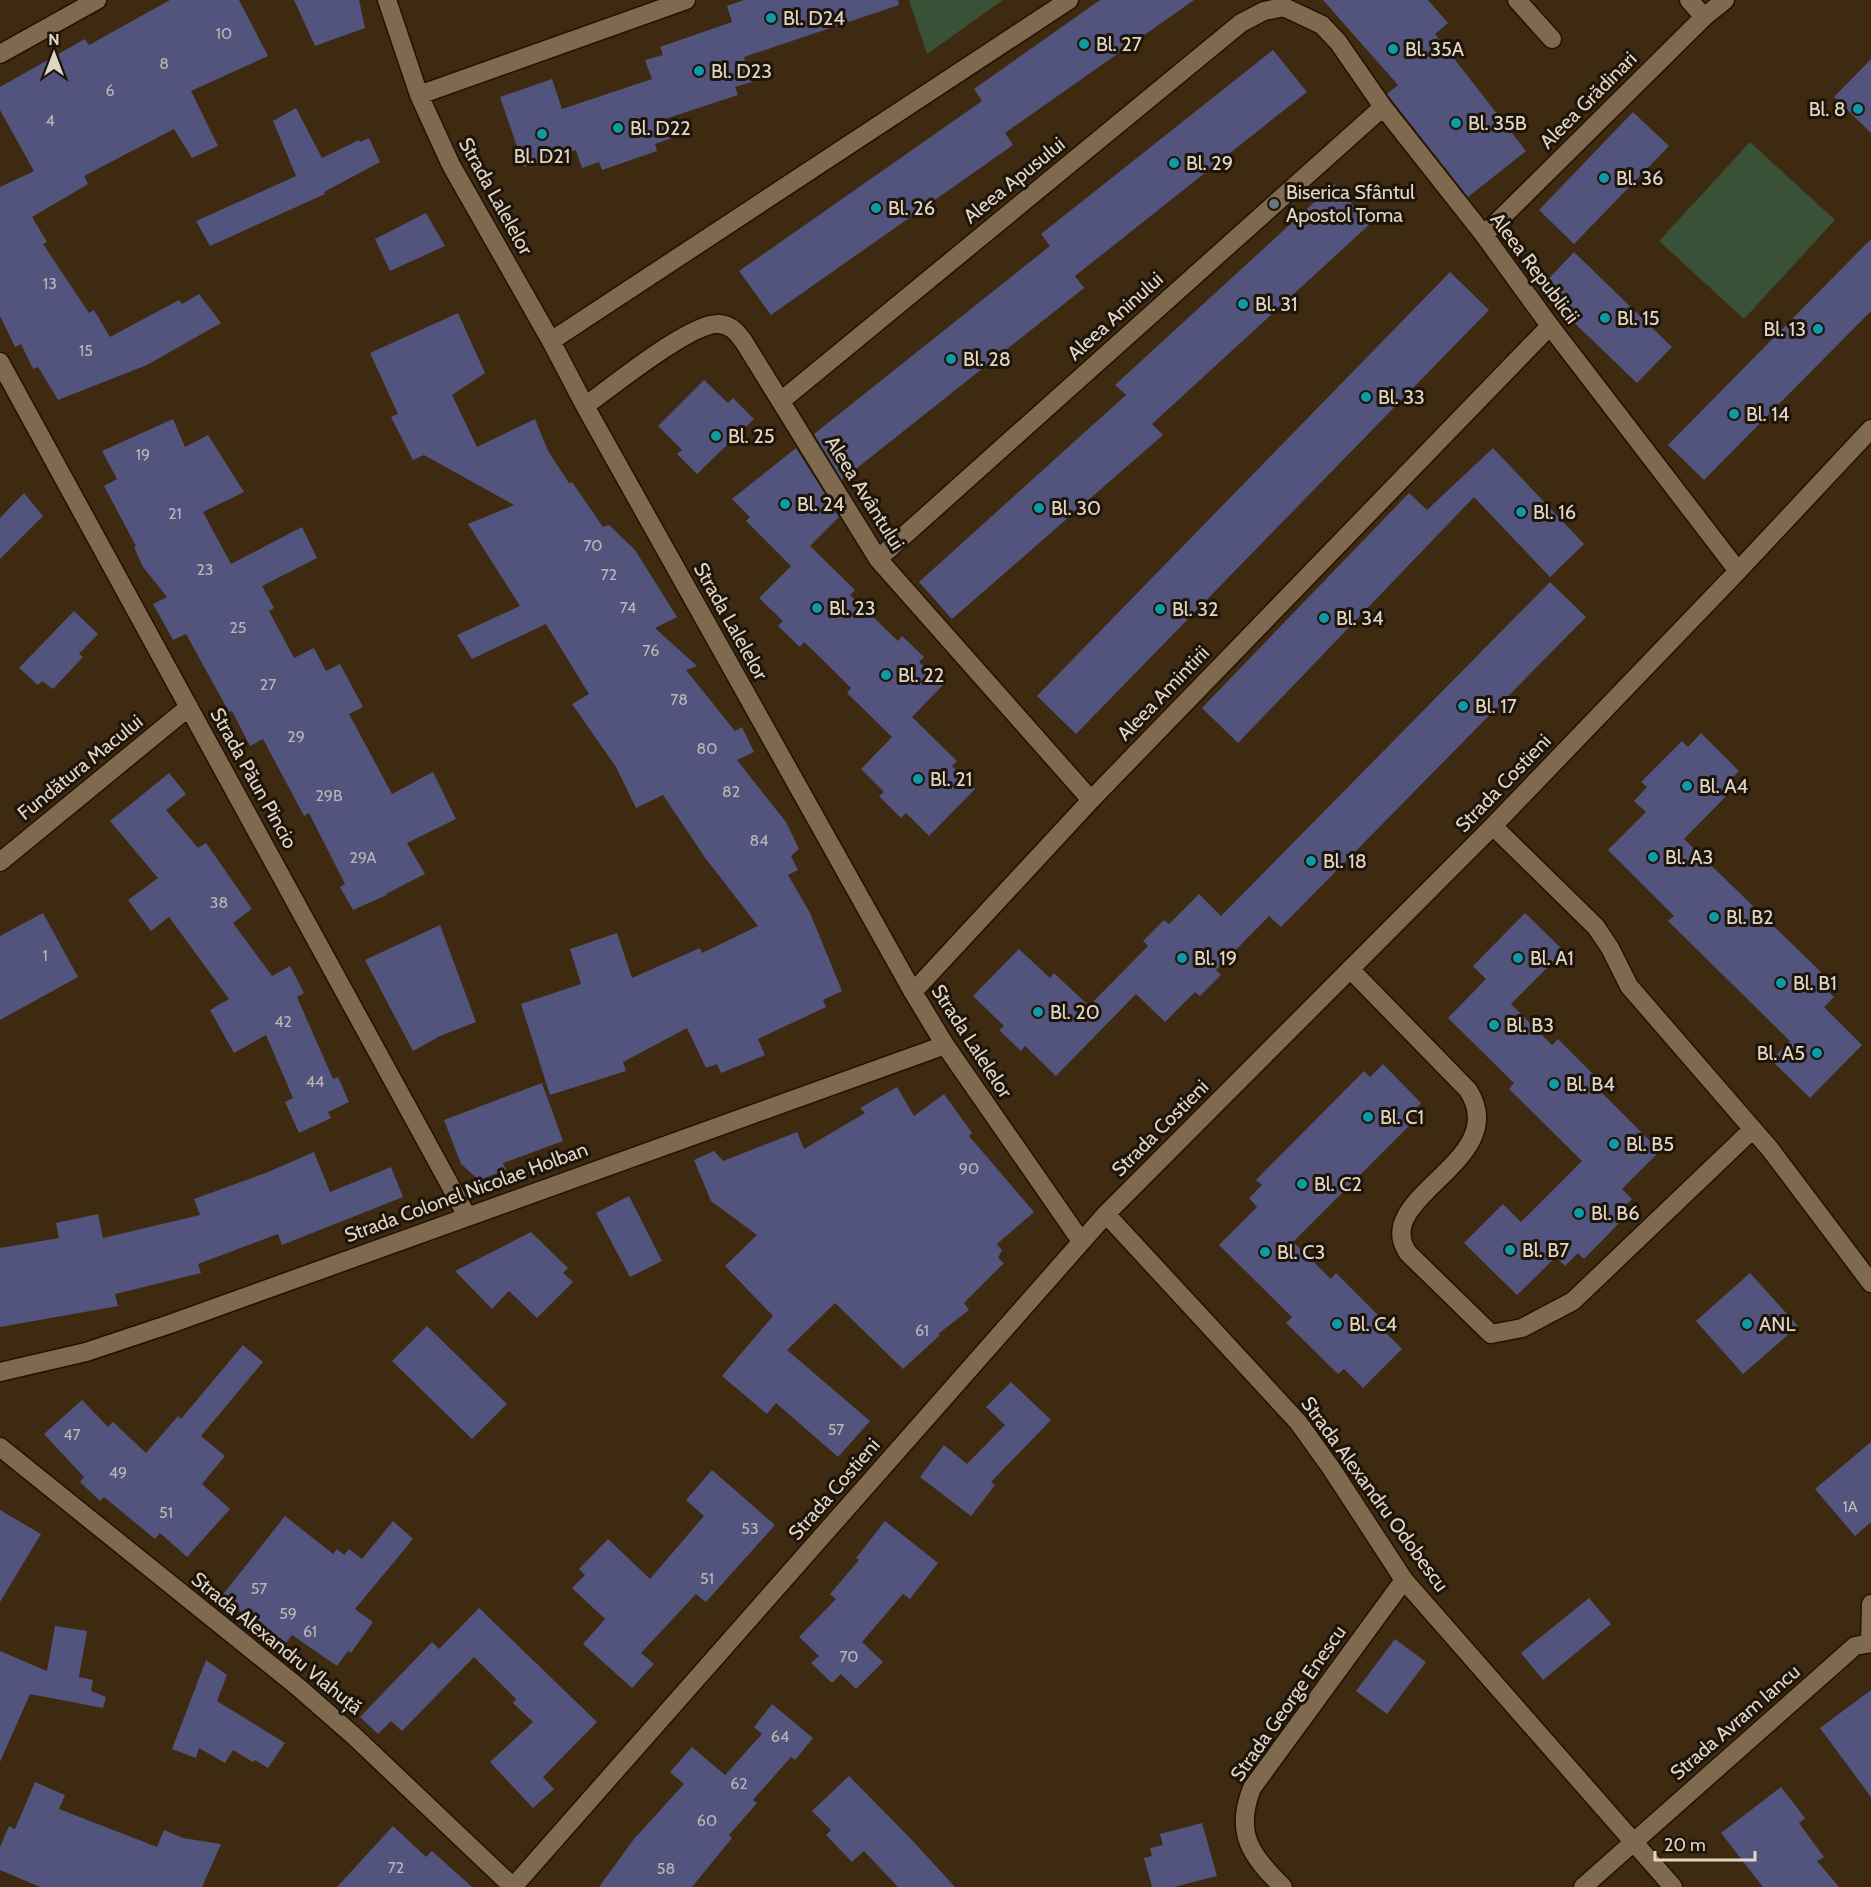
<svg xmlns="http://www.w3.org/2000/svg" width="1871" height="1887" font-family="Cabin,sans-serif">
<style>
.green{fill:#385137}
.building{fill:#52547e}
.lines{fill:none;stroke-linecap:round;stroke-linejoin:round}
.minor-casing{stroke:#231200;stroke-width:21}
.minor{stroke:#806a4f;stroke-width:18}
.culture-dot{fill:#0f9aa8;stroke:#1d140a;stroke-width:2}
.worship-dot{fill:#6b7280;stroke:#1d140a;stroke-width:2}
.labels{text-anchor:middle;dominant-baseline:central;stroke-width:6;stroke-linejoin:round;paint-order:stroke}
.number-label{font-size:16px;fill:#bdb5b4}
.poi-label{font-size:20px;fill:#e1d5c6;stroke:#1d140a;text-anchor:start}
.street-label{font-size:20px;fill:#e1d5c6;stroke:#1d140a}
</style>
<rect width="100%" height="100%" fill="#3d2a10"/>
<path class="green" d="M909 0H1003L927 54Z
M1750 142 1835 220 1744 319 1659 241Z"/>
<path class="building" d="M170 0H239L268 56 191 91 218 146 192 158 174 129 84 176 88 184 32 217 47 242 43 244 89 313 94 310 110 337 179 300 182 304 199 294 221 323 147 365 58 400 38 367 33 369 21 344 15 347 0 316V187L34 171 0 110V87L85 39 89 45Z
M294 0H359L365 28 315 46Z
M744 0H898L899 5 744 57 752 82 735 87 738 95 665 119 672 138 655 144 657 151 602 170 599 162 582 168 576 150 524 167 500 97 552 79 562 109 652 79 645 60 663 55 660 47 732 22 727 6Z
M1100 0H1194L1005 133 1013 145 771 315 739 271 982 101 974 89Z
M1323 0H1428L1448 23 1435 34 1526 151 1468 197 1387 94 1398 85Z
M1273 50 1307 92 1075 276 1084 288 842 480 814 434 1050 246 1041 234Z
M1871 59V133L1834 97Z
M296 108 322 158 359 140 360 142 369 138 380 162 324 192 325 194 210 246 196 221 296 176 273 121Z
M1633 112 1669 146 1574 244 1539 210Z
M1334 184 1370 224 1152 424 1163 435 952 619 919 582 1126 395 1115 385Z
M426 213 445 246 390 271 375 239Z
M1871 239V311L1704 480 1668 445Z
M1574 252 1672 347 1637 383 1539 289Z
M1450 272 1489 310 1076 734 1037 696Z
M458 313 485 373 452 395 477 447 535 419 548 451 569 483 572 482 603 527 609 525 635 550 677 617 655 628 697 666 686 670 735 731 742 727 754 752 737 760 786 822 799 849 791 856 798 870 788 875 810 913 842 991 823 1000 826 1007 758 1039 765 1055 721 1073 717 1064 706 1068 687 1028 623 1062 626 1071 550 1095 521 1004 581 984 570 949 617 933 632 978 700 948 702 953 758 926 706 859 663 795 636 808 616 767 572 704 589 694 546 624 472 659 457 635 520 606 468 524 514 505 424 455 413 460 391 417 398 414 370 353Z
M704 380 728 403 733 398 754 419 697 474 677 454 682 450 658 426Z
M173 419 185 447 208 435 244 492 203 512 231 564 302 527 317 558 262 586 274 608 269 611 294 658 314 648 326 671 340 664 363 707 349 714 392 794 433 772 456 819 407 843 425 874 386 894 387 895 353 910 340 887 345 884 309 813 304 816 263 739 250 746 232 711 229 712 186 634 173 640 153 604 167 597 143 567 134 547 136 546 104 486 117 479 102 451Z
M796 448 825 494 823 495 839 517 810 546 855 590 850 595 898 641 902 636 924 657 919 662 943 685 912 717 957 761 952 766 975 789 929 836 906 813 901 818 879 796 884 792 861 769 892 737 847 693 851 688 828 665 804 642 800 647 778 626 783 621 759 598 791 566 746 521 750 517 732 499Z
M1493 448 1584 544 1550 577 1474 497 1238 743 1202 708 1409 493 1427 510Z
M24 493 43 516 0 559V518Z
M1550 582 1586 617 1281 927 1269 916 1216 970 1221 975 1200 996 1195 992 1165 1022 1136 994 1056 1076 1025 1046 1021 1051 999 1030 1004 1026 973 996 1019 949 1050 978 1054 973 1089 1006 1148 946 1143 941 1164 920 1169 924 1199 894 1221 916Z
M74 611 98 634 79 654 83 657 53 689 42 681 38 685 19 668Z
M1701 733 1739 771 1726 785 1732 790 1684 839 1827 978 1821 984 1834 997 1824 1007 1862 1045 1810 1098 1771 1060 1790 1041 1668 921 1674 916 1608 850 1646 812 1634 801 1647 787 1641 782 1682 741 1688 747Z
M169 773 186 794 166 810 198 848 206 843 252 909 233 923 272 976 290 966 304 993 297 997 333 1079 338 1077 349 1102 328 1112 331 1118 299 1133 285 1102 293 1098 266 1035 234 1053 210 1010 229 999 169 917 151 931 128 900 158 878 110 821Z
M43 913 78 977 0 1020V936Z
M1525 913 1564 951 1511 1004 1552 1045 1558 1039 1599 1080 1594 1085 1660 1151 1622 1189 1632 1199 1619 1212 1624 1218 1584 1259 1578 1253 1565 1266 1556 1257 1517 1295 1464 1243 1503 1204 1521 1222 1582 1161 1509 1089 1514 1083 1448 1018 1486 979 1473 966Z
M440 925 476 1022 440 1036 413 1051 365 960Z
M1383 1064 1421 1103 1408 1116 1414 1121 1293 1242 1331 1279 1336 1273 1388 1325 1383 1330 1402 1349 1363 1388 1344 1369 1338 1374 1286 1323 1292 1317 1219 1245 1257 1207 1249 1198 1262 1185 1256 1180 1364 1071 1370 1077Z
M542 1083 563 1141 503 1163 506 1170 479 1180 461 1164 444 1120Z
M897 1087 914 1116 944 1094 972 1133 969 1136 1034 1212 997 1244 1002 1250 998 1258 1004 1263 964 1303 969 1310 938 1334 940 1335 903 1369 835 1303 787 1350 870 1421 838 1457 776 1403 767 1414 722 1376 773 1316 725 1266 757 1235 711 1201 694 1160 714 1151 723 1161 797 1132 804 1149 865 1113 860 1108Z
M314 1152 330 1192 391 1167 403 1197 282 1245 278 1234 198 1264 201 1273 115 1294 118 1306 0 1327V1248L59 1238 56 1223 98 1214 103 1238 200 1215 194 1199 268 1172Z
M629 1196 662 1261 630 1277 596 1213Z
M531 1232 568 1268 563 1273 573 1282 537 1318 509 1291 492 1309 455 1271Z
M1750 1273 1798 1326 1743 1374 1696 1321Z
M427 1326 507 1404 472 1439 392 1361Z
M243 1345 263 1362 201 1436 225 1456 202 1484 230 1509 187 1557 160 1533 155 1539 104 1497 100 1501 80 1482 84 1477 44 1434 82 1400 108 1427 113 1422 146 1453 178 1416 181 1419Z
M1011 1382 1051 1420 991 1482 995 1485 971 1516 920 1477 944 1445 967 1464 1005 1425 986 1407Z
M1871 1442V1522L1855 1536 1815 1489Z
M712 1470 775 1525 706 1602 696 1594 641 1653 654 1664 632 1688 583 1644 605 1619 572 1588 585 1575 579 1569 608 1539 650 1579 704 1516 686 1500Z
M0 1510 41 1534 0 1602Z
M285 1516 333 1554 337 1549 344 1555 349 1549 362 1559 393 1521 413 1539 355 1609 373 1622 351 1653 348 1651 337 1666 292 1635 285 1644 253 1616 251 1620 221 1597Z
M885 1521 938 1563 910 1599 903 1594 862 1642 883 1662 856 1689 841 1674 832 1683 811 1663 819 1656 799 1637 836 1599 830 1594 859 1560 856 1558Z
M1589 1598 1611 1624 1543 1680 1521 1653Z
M479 1608 597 1722 543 1777 554 1789 533 1808 490 1762 533 1722 513 1703 516 1699 474 1657 402 1731 391 1721 378 1734 360 1717 432 1642 439 1649Z
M55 1626 87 1631 79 1677 93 1680 91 1691 106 1697 103 1708 30 1694 0 1762V1651L47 1671Z
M1395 1639 1426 1662 1387 1714 1356 1691Z
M206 1660 227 1675 217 1701 285 1743 268 1768 255 1760 253 1762 233 1750 225 1763 199 1748 196 1758 172 1749Z
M1871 1690V1797L1820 1728Z
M772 1704 813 1738 795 1760 791 1757 753 1800 757 1803 729 1835 732 1838 692 1887H599L634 1839 684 1784 670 1772 692 1747 725 1775 762 1734 754 1727Z
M849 1776 911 1839 955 1887H898L864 1851 852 1862 826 1835 831 1830 812 1811Z
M35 1782 65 1795 59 1809 157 1847 164 1830 183 1838 221 1844 202 1887H40L0 1870V1847L9 1826 15 1829Z
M1781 1787 1805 1818 1799 1823 1824 1857 1817 1861 1839 1887H1763L1721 1833Z
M1202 1823 1217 1876 1174 1887H1152L1144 1858 1152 1856 1150 1848 1163 1845 1160 1834Z
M393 1826 426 1857 432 1851 472 1887H337Z"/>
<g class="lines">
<g class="minor-casing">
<path id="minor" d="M387 0 419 95 451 165 551 341 585 406 913 992 945 1045 1081 1241
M1517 0 1552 39
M1689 0 1704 17
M1284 7 1322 25 1338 42 1383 107 1484 235 1550 326 1738 571
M0 54 97 0
M419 95 686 0
M1484 235 1704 17 1725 0
M551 341 1069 0
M0 362 467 1216
M781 401 1241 23 1264 11 1284 7
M585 406C609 389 692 321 719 324 731 325 737 332 744 342L878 559 1091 800
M878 559 1383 107
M1493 826 1596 927 1610 948 1629 986 1770 1149 1871 1283
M0 862 189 707
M1350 969 1468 1090C1514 1161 1369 1197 1408 1253L1491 1334 1522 1328 1573 1301 1753 1129
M913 992 1091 800 1550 326
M1106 1214 1298 1422 1331 1468 1404 1580 1673 1887
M0 1372 86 1352 170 1324 945 1045
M0 1447 298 1687 354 1736 513 1887
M1870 1643 1871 1604
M513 1887 1106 1214 1493 826 1738 571 1871 429
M1283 1887C1251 1856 1234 1833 1252 1788L1404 1580
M1583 1887 1855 1646 1871 1643"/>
</g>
<use href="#minor" class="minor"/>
</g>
<g class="culture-dot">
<circle cx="771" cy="18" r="6"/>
<circle cx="1084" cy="44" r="6"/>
<circle cx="1393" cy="49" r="6"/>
<circle cx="699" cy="71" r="6"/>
<circle cx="1858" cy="109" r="6"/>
<circle cx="1456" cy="123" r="6"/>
<circle cx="618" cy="128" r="6"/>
<circle cx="542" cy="134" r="6"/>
<circle cx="1174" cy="163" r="6"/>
<circle cx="1604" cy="178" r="6"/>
<circle cx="876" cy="208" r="6"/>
<circle cx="1243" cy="304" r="6"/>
<circle cx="1605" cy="318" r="6"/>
<circle cx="1818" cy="329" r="6"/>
<circle cx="951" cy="359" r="6"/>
<circle cx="1366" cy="397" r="6"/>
<circle cx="1734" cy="414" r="6"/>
<circle cx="716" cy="436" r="6"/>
<circle cx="785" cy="504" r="6"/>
<circle cx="1039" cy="508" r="6"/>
<circle cx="1521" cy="512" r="6"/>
<circle cx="817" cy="608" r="6"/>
<circle cx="1160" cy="609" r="6"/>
<circle cx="1324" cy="618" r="6"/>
<circle cx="886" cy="675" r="6"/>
<circle cx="1463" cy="706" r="6"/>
<circle cx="918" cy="779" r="6"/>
<circle cx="1687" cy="786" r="6"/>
<circle cx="1653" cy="857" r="6"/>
<circle cx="1311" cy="861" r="6"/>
<circle cx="1714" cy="917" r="6"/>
<circle cx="1182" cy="958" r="6"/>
<circle cx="1518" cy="958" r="6"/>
<circle cx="1781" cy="983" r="6"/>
<circle cx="1038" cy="1012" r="6"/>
<circle cx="1494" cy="1025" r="6"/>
<circle cx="1817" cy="1053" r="6"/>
<circle cx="1554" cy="1084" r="6"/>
<circle cx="1368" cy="1117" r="6"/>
<circle cx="1614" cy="1144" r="6"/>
<circle cx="1302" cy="1184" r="6"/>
<circle cx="1579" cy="1213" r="6"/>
<circle cx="1510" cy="1250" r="6"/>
<circle cx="1265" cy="1252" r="6"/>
<circle cx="1337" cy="1324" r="6"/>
<circle cx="1747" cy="1324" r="6"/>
</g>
<circle class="worship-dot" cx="1274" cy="204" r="6"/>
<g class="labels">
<g class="number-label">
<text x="224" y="33">10</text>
<text x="164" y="63">8</text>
<text x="110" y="90">6</text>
<text x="50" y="120">4</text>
<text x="50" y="283">13</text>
<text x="86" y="350">15</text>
<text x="143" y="454">19</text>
<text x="175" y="513">21</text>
<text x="593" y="545">70</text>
<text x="205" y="569">23</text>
<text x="609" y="574">72</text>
<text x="628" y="607">74</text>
<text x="238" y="627">25</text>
<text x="651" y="650">76</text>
<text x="268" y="684">27</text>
<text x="679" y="699">78</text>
<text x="296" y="736">29</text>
<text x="707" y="748">80</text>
<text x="731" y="791">82</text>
<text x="329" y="795">29B</text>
<text x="759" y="840">84</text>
<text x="363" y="857">29A</text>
<text x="219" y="902">38</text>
<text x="45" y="955">1</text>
<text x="283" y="1021">42</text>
<text x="315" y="1081">44</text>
<text x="969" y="1168">90</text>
<text x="922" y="1330">61</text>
<text x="836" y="1429">57</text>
<text x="72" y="1434">47</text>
<text x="118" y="1472">49</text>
<text x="1850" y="1506">1A</text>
<text x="166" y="1512">51</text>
<text x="750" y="1528">53</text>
<text x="707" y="1578">51</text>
<text x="259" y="1588">57</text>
<text x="288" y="1613">59</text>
<text x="310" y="1631">61</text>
<text x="849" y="1656">70</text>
<text x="780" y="1736">64</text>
<text x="739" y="1783">62</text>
<text x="707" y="1820">60</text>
<text x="396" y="1867">72</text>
<text x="666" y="1868">58</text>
</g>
<g class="poi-label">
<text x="783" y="18">Bl. D24</text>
<text x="1096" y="44">Bl. 27</text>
<text x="1405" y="49">Bl. 35A</text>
<text x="711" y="71">Bl. D23</text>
<text x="1846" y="109" text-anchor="end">Bl. 8</text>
<text x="1468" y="123">Bl. 35B</text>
<text x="630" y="128">Bl. D22</text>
<text x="542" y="156" text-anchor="middle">Bl. D21</text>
<text x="1186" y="163">Bl. 29</text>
<text x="1616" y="178">Bl. 36</text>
<text x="1286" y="192">Biserica Sfântul<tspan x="1286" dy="23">Apostol Toma</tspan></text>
<text x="888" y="208">Bl. 26</text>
<text x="1255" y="304">Bl. 31</text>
<text x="1617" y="318">Bl. 15</text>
<text x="1806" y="329" text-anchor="end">Bl. 13</text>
<text x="963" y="359">Bl. 28</text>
<text x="1378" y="397">Bl. 33</text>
<text x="1746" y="414">Bl. 14</text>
<text x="728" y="436">Bl. 25</text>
<text x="797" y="504">Bl. 24</text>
<text x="1051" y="508">Bl. 30</text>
<text x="1533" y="512">Bl. 16</text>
<text x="829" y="608">Bl. 23</text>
<text x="1172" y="609">Bl. 32</text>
<text x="1336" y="618">Bl. 34</text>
<text x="898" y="675">Bl. 22</text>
<text x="1475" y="706">Bl. 17</text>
<text x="930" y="779">Bl. 21</text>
<text x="1699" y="786">Bl. A4</text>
<text x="1665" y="857">Bl. A3</text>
<text x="1323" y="861">Bl. 18</text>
<text x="1726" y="917">Bl. B2</text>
<text x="1194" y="958">Bl. 19</text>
<text x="1530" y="958">Bl. A1</text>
<text x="1793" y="983">Bl. B1</text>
<text x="1050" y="1012">Bl. 20</text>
<text x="1506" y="1025">Bl. B3</text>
<text x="1805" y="1053" text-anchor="end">Bl. A5</text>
<text x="1566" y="1084">Bl. B4</text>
<text x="1380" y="1117">Bl. C1</text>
<text x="1626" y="1144">Bl. B5</text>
<text x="1314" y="1184">Bl. C2</text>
<text x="1591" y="1213">Bl. B6</text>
<text x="1522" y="1250">Bl. B7</text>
<text x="1277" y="1252">Bl. C3</text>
<text x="1349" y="1324">Bl. C4</text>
<text x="1759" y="1324">ANL</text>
</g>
<g class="street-label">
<text transform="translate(1588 100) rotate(-45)">Aleea Grădinari</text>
<text transform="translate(1014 180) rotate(-39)">Aleea Apusului</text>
<text transform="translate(496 196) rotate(61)">Strada Lalelelor</text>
<text transform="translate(1535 268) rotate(53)">Aleea Republicii</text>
<text transform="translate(1115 316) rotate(-42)">Aleea Aninului</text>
<text transform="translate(865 493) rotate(58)">Aleea Avântului</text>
<text transform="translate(731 621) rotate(61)">Strada Lalelelor</text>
<text transform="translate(1163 693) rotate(-46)">Aleea Amintirii</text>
<text transform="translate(80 767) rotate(-39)">Fundătura Macului</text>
<text transform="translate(254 778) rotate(61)">Strada Păun Pincio</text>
<text transform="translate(1503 783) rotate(-46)">Strada Costieni</text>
<text transform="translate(972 1041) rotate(57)">Strada Lalelelor</text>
<text transform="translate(1160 1128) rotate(-45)">Strada Costieni</text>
<text transform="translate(466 1192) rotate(-20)">Strada Colonel Nicolae Holban</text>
<text transform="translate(834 1489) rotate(-49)">Strada Costieni</text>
<text transform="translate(1375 1494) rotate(54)">Strada Alexandru Odobescu</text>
<text transform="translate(277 1643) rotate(39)">Strada Alexandru Vlahuță</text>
<text transform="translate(1288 1703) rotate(-55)">Strada George Enescu</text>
<text transform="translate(1735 1722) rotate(-41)">Strada Avram Iancu</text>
</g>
</g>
<g transform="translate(54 54)" stroke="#1d140a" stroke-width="4.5" paint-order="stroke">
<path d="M0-4.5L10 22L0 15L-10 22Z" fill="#e1d5c6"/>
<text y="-9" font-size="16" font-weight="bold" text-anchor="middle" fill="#e1d5c6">N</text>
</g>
<path d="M1655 1851v9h100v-9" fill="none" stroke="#e1d5c6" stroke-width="3"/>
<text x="1664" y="1851" font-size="18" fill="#e1d5c6" stroke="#1d140a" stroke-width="4.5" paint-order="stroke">20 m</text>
</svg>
